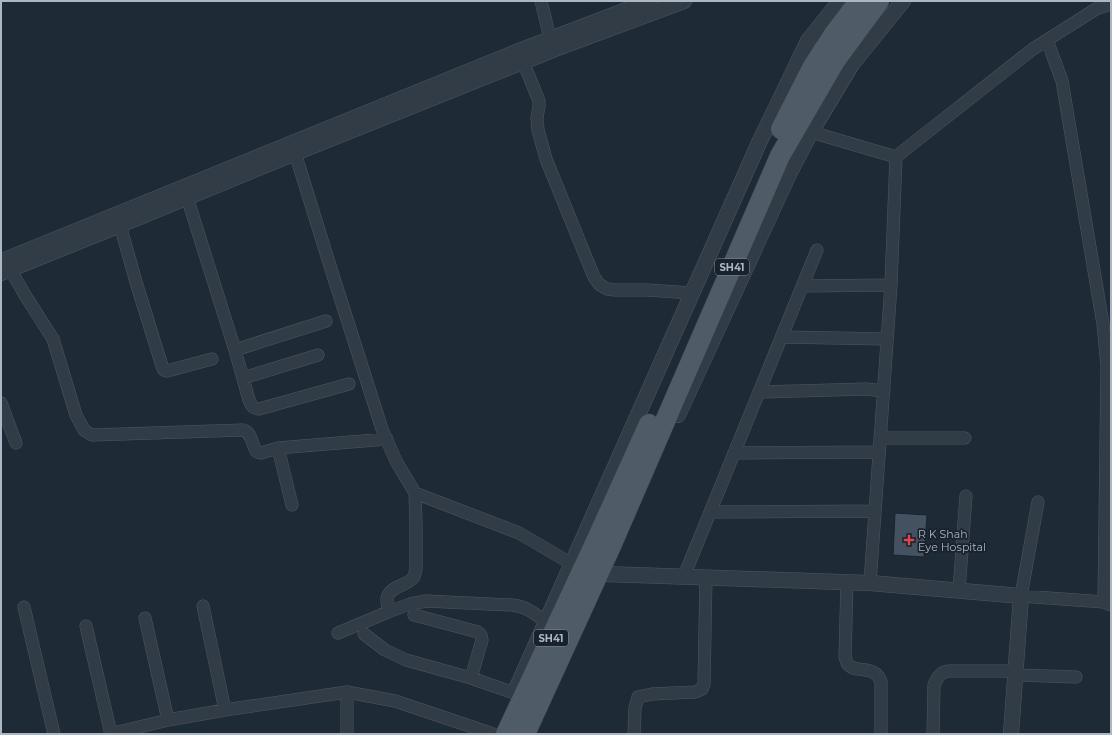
<svg xmlns="http://www.w3.org/2000/svg" width="1112" height="735" font-family="Montserrat,sans-serif">
<style>
.building{fill:#445161;stroke:#1a232e}
.lines{fill:none;stroke-linecap:round;stroke-linejoin:round}
.minor-casing{stroke:#4d5763;stroke-width:13}
.tertiary-casing{stroke:#4d5763;stroke-width:16}
.primary-casing{stroke:#3c4551;stroke-width:21}
.minor{stroke:#323c47;stroke-width:12}
.tertiary{stroke:#323c47;stroke-width:15}
.primary{stroke:#505b68;stroke-width:20}
.health-dot{fill:#e0444e;stroke:#18212c;stroke-width:1.5}
.labels{text-anchor:middle;dominant-baseline:central;stroke-width:3.5;stroke-linejoin:round;paint-order:stroke}
.shield{fill:#18212c;stroke:#808a97;stroke-width:1}
.shield-label{font-size:10px;font-weight:bold;fill:#acb7c5}
.poi-label{font-size:11px;fill:#acb7c5;stroke:#18212c;text-anchor:start}
</style>
<rect width="100%" height="100%" fill="#1f2a37"/>
<path class="building" d="M895 513 927 515 924 557 893 555Z"/>
<g class="lines">
<g class="minor-casing">
<path id="minor" d="M541 1 550 38
M1047 40 1096 9 1111 4
M520 54 539 101V106L537 118 538 130 546 159 594 277 599 284 607 289 615 290H647L692 293
M811 132 896 157
M295 153 331 269 382 429 396 461 415 493 519 533 572 564
M187 197 235 350 249 400C252 406 252 408 259 409L349 384
M120 225 136 282 162 366 164 370 167 371 212 359
M10 269 25 295 53 339 76 415 84 430 92 435 243 430C253 433 251 445 257 452L261 453 278 448 292 505
M803 286 891 285
M782 337 887 339
M235 350 326 321
M243 378 318 355
M759 392 866 389 884 391
M1 403 16 443
M880 438H965
M278 448 387 439
M734 453 879 452
M1038 502 1021 596 1104 602 1111 605
M710 512 875 511
M684 576 817 250
M847 582 845 657C845 657 847 662 847 663 854 675 875 663 881 682V734
M870 583 891 285 896 157 907 148 1033 49 1047 40 1062 81 1103 324 1107 366 1104 602
M959 590 966 496
M203 606 225 710
M24 607 54 734
M388 612 410 604 426 601 512 605C526 606 535 614 546 622
M414 615 478 632 481 635 482 640 471 678
M145 618 168 720
M86 626 111 734
M338 633 388 612C388 608 387 603 387 599 388 587 406 586 413 578 415 576 415 572 416 569V523L415 493
M364 634 385 650 406 660 471 678 514 693
M1015 675 1076 677
M347 692V734
M110 734 168 720 225 710 347 692 395 701 493 734
M634 734 635 708 638 697 652 694 695 692 702 689 704 684 706 577
M933 734 934 685 938 677 942 673 948 671H1015"/>
</g>
<g class="tertiary-casing">
<path id="tertiary" d="M2 261 519 51 650 1
M1 273 120 225 295 153 555 49 684 1
M678 415 790 172 811 132 852 64 903 1
M605 574 870 583 1021 596 1011 734
M517 687 758 145 808 41 840 1"/>
</g>
<g class="primary-casing">
<path id="primary" d="M781 129 812 68 834 34 859 1
M506 734 596 541 649 424
M525 734 611 546 780 156 835 61 879 1"/>
</g>
<use href="#minor" class="minor"/>
<use href="#tertiary" class="tertiary"/>
<use href="#primary" class="primary"/>
</g>
<path class="health-dot" d="M907 534h4v4h4v4h-4v4h-4v-4h-4v-4h4z"/>
<g class="labels">
<g class="shield">
<rect x="715" y="259" width="34" height="16" rx="3"/>
<rect x="534" y="630" width="34" height="16" rx="3"/>
</g>
<g class="shield-label">
<text x="732" y="267">SH41</text>
<text x="551" y="638">SH41</text>
</g>
<g class="poi-label">
<text x="918" y="534">R K Shah<tspan x="918" dy="13">Eye Hospital</tspan></text>
</g>
</g>
<rect width="1112" height="735" fill="none" stroke="#acb7c5" stroke-width="4"/>
</svg>
